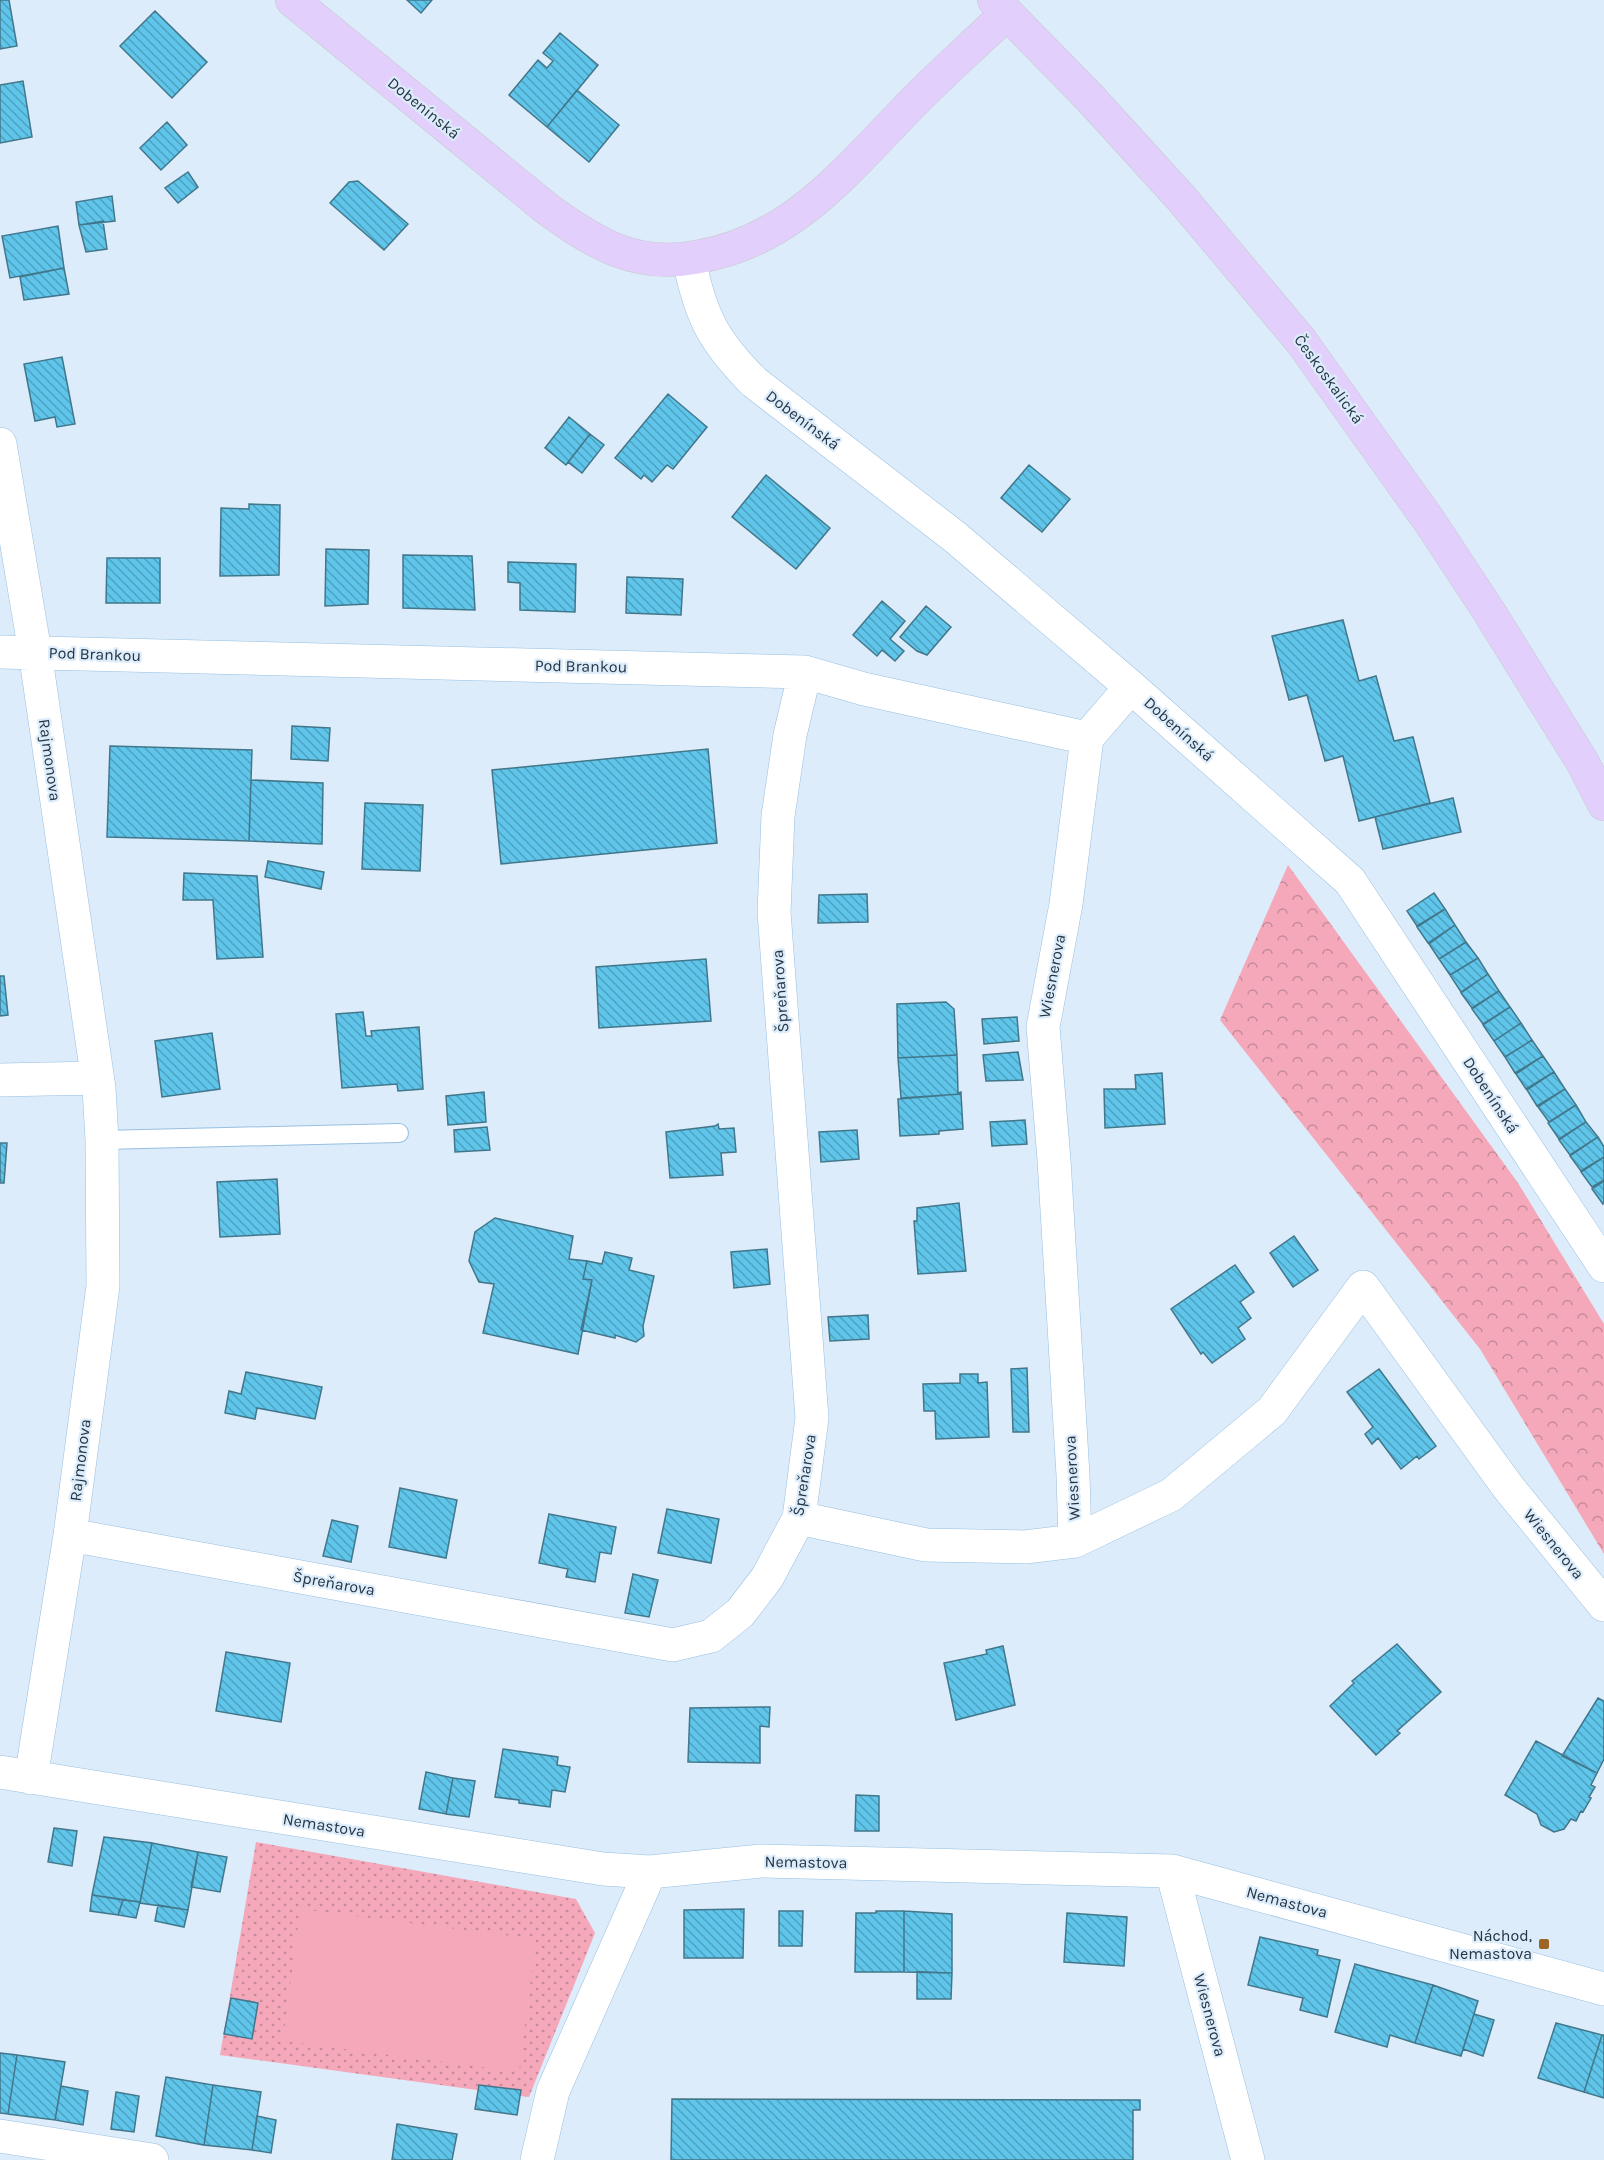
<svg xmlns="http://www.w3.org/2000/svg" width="1604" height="2160" font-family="Karla,sans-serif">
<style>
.forest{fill:url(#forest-crowns)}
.park{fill:url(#park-dots)}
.garden{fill:#f5a8b9}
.building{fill:url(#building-back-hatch);stroke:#42778b;stroke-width:1.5}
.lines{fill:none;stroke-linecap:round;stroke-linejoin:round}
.lane-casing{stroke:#98bfe1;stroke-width:20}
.street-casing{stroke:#98bfe1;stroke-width:34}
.primary-casing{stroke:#c6cace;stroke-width:34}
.lane{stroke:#fff;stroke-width:18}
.street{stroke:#fff;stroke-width:33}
.primary{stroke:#e3cffb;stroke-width:33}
.poi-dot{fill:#9e6423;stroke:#dcecfa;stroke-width:2}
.labels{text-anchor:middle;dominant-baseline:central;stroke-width:4.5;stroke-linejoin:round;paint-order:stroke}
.street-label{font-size:16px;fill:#253543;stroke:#dcecfa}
.poi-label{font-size:16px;fill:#253543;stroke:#dcecfa;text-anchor:end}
</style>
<defs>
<pattern id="forest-crowns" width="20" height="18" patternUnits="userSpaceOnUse" patternTransform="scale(1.5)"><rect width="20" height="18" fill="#f5a8b9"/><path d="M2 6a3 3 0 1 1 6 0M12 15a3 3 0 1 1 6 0" fill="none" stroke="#c68a98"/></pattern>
<pattern id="park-dots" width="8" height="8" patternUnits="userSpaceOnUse" patternTransform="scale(1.5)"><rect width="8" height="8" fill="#f5a8b9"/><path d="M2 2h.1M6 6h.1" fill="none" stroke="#c68a98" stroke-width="1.8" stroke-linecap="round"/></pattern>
<pattern id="building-back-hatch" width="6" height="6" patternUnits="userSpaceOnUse" patternTransform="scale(1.5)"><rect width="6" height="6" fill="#5fc5ea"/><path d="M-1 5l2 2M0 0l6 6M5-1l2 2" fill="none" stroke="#4ea1bf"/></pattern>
</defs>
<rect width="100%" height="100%" fill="#dcecfa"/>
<path class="forest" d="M1288 865 1518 1183 1604 1324V1554L1480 1349 1220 1020Z"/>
<path class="park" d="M256 1842 576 1899 595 1933 529 2097 220 2055Z"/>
<path class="garden" d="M300 1909 536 1939 519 2072 283 2041Z"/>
<path class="building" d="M0 0H9L17 46 0 49Z
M407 0H432L421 13Z
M155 11 207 62 172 98 120 46Z
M560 33 598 65 547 127 509 95 538 60 547 68 553 61 543 53Z
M23 81 32 137 0 143V85Z
M577 90 619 125 589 162 547 127Z
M167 122 187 145 161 170 140 148Z
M188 172 198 187 178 203 165 188Z
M358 181 408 224 384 250 330 203 349 182Z
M112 196 115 221 79 225 76 202Z
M103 221 107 249 86 252 79 225Z
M58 226 64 268 10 278 2 236Z
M64 268 69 294 24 300 20 277Z
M62 357 75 424 57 427 55 417 35 421 24 364Z
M668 394 707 427 673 469 667 465 652 482 644 475 641 479 615 458Z
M569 417 590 434 566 465 545 448Z
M590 434 604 445 582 473 568 462Z
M1029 465 1070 499 1042 532 1001 498Z
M766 475 830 528 796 569 732 517Z
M249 504 280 505 279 575 220 576 221 508 249 509Z
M326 549 369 550 368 604 325 606Z
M403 555 472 556 475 610 403 608Z
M107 558H160V603H106Z
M508 562 576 564 575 612 520 610V583L508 582Z
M627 577 683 579 681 615 626 613Z
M882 601 905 621 890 639 904 651 895 661 882 650 877 656 853 635Z
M926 606 951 627 927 655 917 651 900 637Z
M1343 620 1359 681 1376 676 1394 741 1413 737 1430 803 1359 821 1343 756 1325 761 1307 695 1289 700 1272 636Z
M292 726 330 728 328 761 291 759Z
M110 746 252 750 249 841 107 837Z
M708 749 717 843 501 864 492 770Z
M251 780 323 783 322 844 249 841Z
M1453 798 1461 832 1383 849 1375 817Z
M365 803 423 805 420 871 362 869Z
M268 861 324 872 321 889 265 877Z
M184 873 257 876 263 957 217 959 213 900H183Z
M1434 893 1445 909 1417 926 1407 911Z
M867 894 868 922 818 923 819 895Z
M1445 909 1455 925 1428 943 1417 927Z
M1455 925 1466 942 1439 959 1429 944Z
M1466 942 1478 958 1450 975 1439 959Z
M1478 958 1488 974 1461 992 1450 975Z
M706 959 711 1021 599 1028 596 967Z
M1488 974 1499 991 1472 1008 1461 993Z
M0 976H4L8 1015 0 1016Z
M1499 991 1510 1007 1483 1024 1472 1009Z
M946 1002 954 1009 957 1055 898 1058 897 1004Z
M1510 1007 1521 1023 1494 1041 1483 1025Z
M363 1012 366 1036H372L371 1031 419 1027 423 1089 398 1091 397 1084 342 1088 336 1014Z
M1017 1017 1019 1041 984 1044 982 1019Z
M1521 1023 1532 1040 1505 1057 1494 1041Z
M212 1033 220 1089 162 1097 155 1041Z
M1532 1040 1543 1056 1515 1073 1505 1057Z
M1018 1052 1023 1080 986 1081 983 1055Z
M957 1055 958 1093 961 1092V1094L901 1098 898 1058Z
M1543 1056 1554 1072 1526 1089 1516 1074Z
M1554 1072 1565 1089 1537 1106 1527 1090Z
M1162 1073 1165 1124 1105 1128 1104 1089H1136L1135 1075Z
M1565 1089 1576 1105 1549 1122 1538 1107Z
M484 1092 486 1122 448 1125 446 1096Z
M961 1094 963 1129 939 1131V1134L900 1136 898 1099Z
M1576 1105 1586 1122 1559 1139 1548 1123Z
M1025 1120 1027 1144 992 1146 990 1122Z
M1586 1122 1598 1137 1570 1155 1559 1140Z
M718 1124 719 1129 734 1128 736 1152 721 1153 723 1175 670 1178 666 1132 715 1126Z
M487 1127 490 1150 455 1152 454 1130Z
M857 1130 859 1159 821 1162 819 1132Z
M1598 1137 1604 1147V1157L1581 1171 1570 1156Z
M0 1143H7L4 1183H0Z
M1604 1157V1180L1592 1187 1581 1172Z
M277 1179 280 1234 220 1237 217 1182Z
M1604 1181V1203L1603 1204 1592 1189Z
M959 1203 966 1271 918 1274 914 1221H917V1208Z
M495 1218 573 1236 569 1259 587 1261 583 1279 592 1280 578 1354 483 1333 494 1284 479 1282 469 1261 475 1232Z
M1294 1236 1318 1270 1293 1287 1270 1253Z
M767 1249 770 1284 734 1288 731 1252Z
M605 1252 632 1258 629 1270 654 1276 643 1326 644 1336 636 1342 615 1335V1338L581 1330 592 1280 583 1279 587 1261 602 1264Z
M1235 1265 1254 1292 1240 1302 1251 1318 1238 1328 1245 1339 1212 1363 1203 1352 1201 1354 1171 1309Z
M868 1315 869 1339 830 1341 828 1317Z
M1027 1368 1029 1432H1013L1011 1369Z
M1379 1369 1436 1446 1419 1459 1417 1456 1401 1469 1378 1438 1372 1444 1365 1434 1373 1427 1347 1392Z
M246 1372 322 1387 315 1419 257 1408 255 1419 225 1413 229 1391 241 1394Z
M960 1374H978V1383L987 1382 989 1437 936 1439 935 1411H924L923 1384 960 1383Z
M400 1488 457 1500 446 1558 389 1547Z
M667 1509 719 1519 711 1563 658 1553Z
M549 1514 616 1527 611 1554 600 1552 595 1582 566 1577 568 1569 539 1563Z
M332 1520 358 1526 351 1562 323 1556Z
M633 1574 658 1580 649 1617 625 1613Z
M1397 1644 1441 1692 1397 1731 1400 1733 1376 1755 1330 1706 1354 1683 1352 1681Z
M1003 1646 1015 1705 956 1720 944 1663 987 1654 986 1650Z
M226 1652 290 1663 281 1722 216 1711Z
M1598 1698 1604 1701V1759L1597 1773 1562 1756Z
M770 1707 769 1727 760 1726V1763L688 1762 690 1708Z
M1536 1741 1597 1773 1591 1785 1595 1787 1589 1797 1591 1798 1583 1812 1581 1811 1576 1821 1571 1819 1564 1829 1554 1832 1541 1825 1537 1814 1505 1795Z
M503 1749 558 1757 557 1765 570 1767 565 1792 552 1790 550 1807 519 1803V1800L495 1797Z
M426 1772 453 1778 446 1814 419 1809Z
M453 1778 475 1781 469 1817 446 1814Z
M856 1795 879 1796V1831H855Z
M54 1828 77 1831 72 1866 48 1862Z
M104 1837 152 1843 140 1902 92 1895Z
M152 1843 198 1852 188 1910 140 1903Z
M198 1852 227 1857 220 1892 191 1887Z
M92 1895 123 1900 118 1915 90 1911Z
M123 1900 140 1902 136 1918 118 1915Z
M158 1905 188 1910 184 1927 155 1921Z
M744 1909 743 1958H684V1910Z
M779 1911H803L802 1946H779Z
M876 1911H904V1972H855L856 1913H876Z
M904 1911 952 1914V1973L904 1972Z
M1067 1913 1127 1917 1124 1966 1064 1962Z
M1260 1937 1318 1950 1317 1955 1340 1960 1327 2017 1300 2010 1303 1998 1248 1985Z
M1355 1964 1433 1985 1415 2043 1390 2035 1387 2047 1335 2032Z
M917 1972 952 1973 951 1999H917Z
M1433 1985 1478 2001 1461 2056 1415 2043Z
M231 1998 258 2003 252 2039 224 2034Z
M1474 2014 1494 2020 1483 2056 1463 2049Z
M1556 2023 1602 2035 1584 2092 1538 2078Z
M1602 2035H1604V2098L1584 2092Z
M0 2053 17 2055 8 2114 0 2113Z
M17 2055 65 2062 55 2120 8 2114Z
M166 2077 213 2085 204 2145 156 2136Z
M213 2085 261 2092 252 2150 204 2145Z
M479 2085 521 2090 517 2115 475 2109Z
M61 2086 88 2091 83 2125 55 2120Z
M116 2092 139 2096 134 2132 111 2129Z
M672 2099 1140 2100V2110H1133V2160H671Z
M257 2116 276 2120 271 2153 252 2150Z
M397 2124 457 2134 452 2160H392Z"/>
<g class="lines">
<g class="lane-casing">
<path id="lane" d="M102 1140 399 1133"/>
</g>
<g class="street-casing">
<path id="street" d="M689 259C700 315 713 341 754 382L955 537 1131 687 1350 881 1604 1266
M0 444 35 652 99 1088 102 1140 103 1286 70 1535 31 1778
M0 652 805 672 864 689 1087 738 1131 687
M0 1080 96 1078
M799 1518 926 1545 1025 1547 1075 1541 1171 1495 1272 1411 1363 1287 1508 1487 1604 1605
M70 1535 673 1645 711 1636 740 1613 767 1578 799 1518 812 1418 774 912 778 816 790 735 805 672
M1075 1541 1073 1475 1054 1160 1043 1027 1066 904 1087 738
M0 1772 603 1869 650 1872 761 1861 1172 1871 1604 1989
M1172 1871 1248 2160
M0 2136 152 2160
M537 2160 553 2091 650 1872"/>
</g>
<g class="primary-casing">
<path id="primary" d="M292 0 546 208C568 224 591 240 616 250 642 260 671 262 697 257 788 242 841 177 902 114 935 79 972 47 1007 13
M994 0 1090 98 1181 198 1301 341 1430 522 1488 610 1583 763 1604 804"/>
</g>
<use href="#lane" class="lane"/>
<use href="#street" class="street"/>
<use href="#primary" class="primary"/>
</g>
<rect class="poi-dot" x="1538" y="1938" width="12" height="12" rx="3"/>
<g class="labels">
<g class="street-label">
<text transform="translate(424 108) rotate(39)">Dobenínská</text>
<text transform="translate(1329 379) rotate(54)">Českoskalická</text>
<text transform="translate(803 420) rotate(37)">Dobenínská</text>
<text transform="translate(95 654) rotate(2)">Pod Brankou</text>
<text transform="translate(581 666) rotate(1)">Pod Brankou</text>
<text transform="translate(1179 729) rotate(42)">Dobenínská</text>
<text transform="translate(50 760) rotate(82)">Rajmonova</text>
<text transform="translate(1052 976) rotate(-79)">Wiesnerova</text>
<text transform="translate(780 991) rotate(-94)">Špreňarova</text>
<text transform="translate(1491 1095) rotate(57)">Dobenínská</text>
<text transform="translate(80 1460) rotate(-83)">Rajmonova</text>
<text transform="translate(804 1475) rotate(-81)">Špreňarova</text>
<text transform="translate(1072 1478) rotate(-93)">Wiesnerova</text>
<text transform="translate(1554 1544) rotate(51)">Wiesnerova</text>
<text transform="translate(334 1583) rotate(10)">Špreňarova</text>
<text transform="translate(324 1825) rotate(9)">Nemastova</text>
<text transform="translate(806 1862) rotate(1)">Nemastova</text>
<text transform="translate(1287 1902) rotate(15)">Nemastova</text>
<text transform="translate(1210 2015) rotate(75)">Wiesnerova</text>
</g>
<g class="poi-label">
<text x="1532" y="1935">Náchod,<tspan x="1532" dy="18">Nemastova</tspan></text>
</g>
</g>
</svg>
